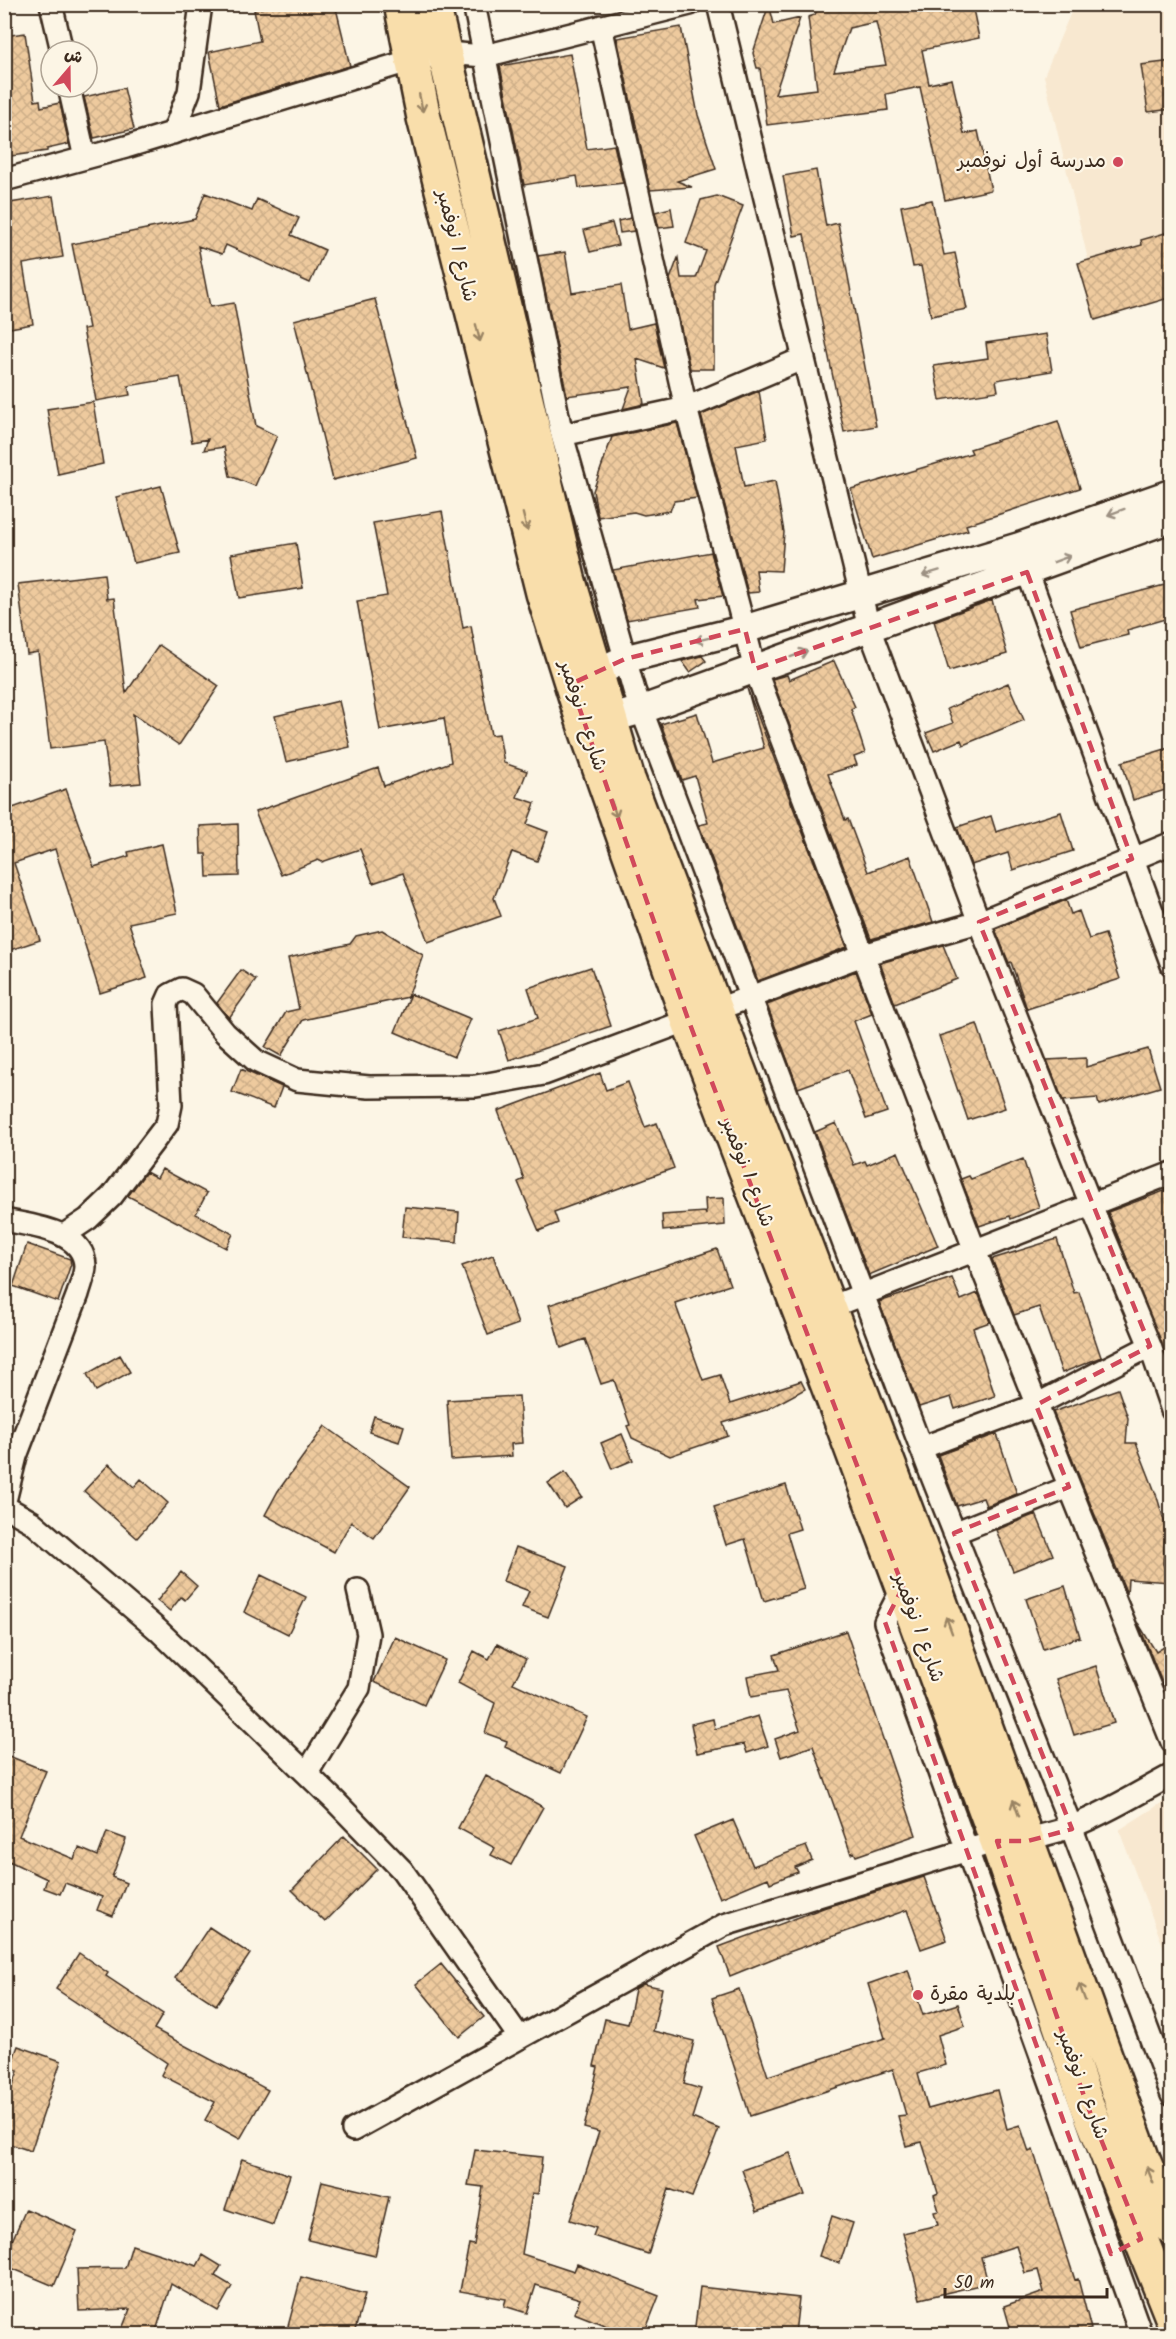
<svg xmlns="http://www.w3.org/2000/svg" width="1176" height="2339" font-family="Kalam,'Playpen Sans Arabic',sans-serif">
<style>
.built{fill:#f8e8d0}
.building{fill:url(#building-cross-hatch);stroke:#3b2a1e;stroke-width:1.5;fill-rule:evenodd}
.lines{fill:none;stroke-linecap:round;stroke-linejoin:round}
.minor-casing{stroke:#3b2a1e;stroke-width:26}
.tertiary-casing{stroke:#3b2a1e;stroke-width:32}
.primary-casing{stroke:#3b2a1e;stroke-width:38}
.minor{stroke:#fcf5e5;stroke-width:21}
.tertiary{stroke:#fcf5e5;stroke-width:27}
.primary{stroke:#f9deab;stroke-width:33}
.oneway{stroke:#9a8464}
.oneway2{stroke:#9c9082}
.marked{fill:none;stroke:#d1495b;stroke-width:4.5;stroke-dasharray:12 8;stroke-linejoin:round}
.poi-dot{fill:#d1495b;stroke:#fcf5e5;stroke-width:2}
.labels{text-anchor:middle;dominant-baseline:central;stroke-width:4.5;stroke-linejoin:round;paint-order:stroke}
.poi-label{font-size:20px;fill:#3b2a1e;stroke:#fcf5e5;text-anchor:end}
.street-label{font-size:20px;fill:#3b2a1e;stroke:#fcf5e5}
</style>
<defs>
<pattern id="building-cross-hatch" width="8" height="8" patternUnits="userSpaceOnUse" patternTransform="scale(1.5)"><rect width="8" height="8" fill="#eeca9e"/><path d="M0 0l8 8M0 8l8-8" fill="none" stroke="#cdae88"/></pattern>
</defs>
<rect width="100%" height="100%" fill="#fcf5e5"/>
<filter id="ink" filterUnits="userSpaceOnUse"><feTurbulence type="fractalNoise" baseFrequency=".0167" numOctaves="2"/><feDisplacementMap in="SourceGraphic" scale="12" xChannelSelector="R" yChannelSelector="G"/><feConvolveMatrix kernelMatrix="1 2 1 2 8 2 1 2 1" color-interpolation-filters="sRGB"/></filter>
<g filter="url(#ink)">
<path class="built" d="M1074 5H1171V249L1091 272 1044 76Z
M1171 1797V1967L1119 1830Z"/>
<path class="building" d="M279 4H335L350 66 220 105 209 52 260 41 254 10Z
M769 4 774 24 800 18 775 94 817 89 808 17 815 15 819 4H972L979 38 922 50 929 84 952 79 964 134 978 131 991 190 945 200 920 87 886 94 888 110 767 125 760 68H757L753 53ZM876 22 886 65 834 71 849 28Z
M681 27 698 115 716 169 677 181 692 187 650 190 617 38Z
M25 33 35 101 40 100 41 107 60 103 69 144 47 149V151L4 157V36Z
M570 54 587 149 614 145 623 183 579 188 577 176 524 185 500 66Z
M1172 61V109L1148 112 1141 65Z
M124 88 134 129 94 138 84 97Z
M816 170 826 226 838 223 876 426 844 432 804 234 794 236 783 176Z
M205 193 252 211 257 199 299 218 291 235 325 250 310 283 226 245 222 254 198 246 210 307 234 303 256 426 277 436 255 486 230 476 224 447 204 450 208 439 192 442 180 377 128 386 130 395 96 401 83 329 89 328 72 244 195 219Z
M53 196 63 257 23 264 33 324 4 329V204Z
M717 196 743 206 714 284V369H690L670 279 678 258 681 278H696L706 251 686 243 701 200Z
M932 200 944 255 955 253 967 309 931 316 921 266 913 267 901 206Z
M671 208 674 226 659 228 655 212Z
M631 218 634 231 620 233 618 221Z
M612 223 618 245 590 252 584 230Z
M1172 231V297L1095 320 1078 263 1142 245 1141 240Z
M565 252 572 293 621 285 628 329 654 323 664 368 637 359 644 404 623 409 631 387 567 396 538 256Z
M375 299 417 458 333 480 294 320Z
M1046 334 1052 371 996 380 998 391 940 400 934 366 988 358 986 343Z
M759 391 767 439 736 445 744 487 775 481 784 532 781 571 756 570 759 592 748 593 701 415Z
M93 402 103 464 58 474 47 409Z
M1058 421 1080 488 966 525 968 530 872 559 851 489 972 453 970 449Z
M677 423 697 498 674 501 670 511 644 515 634 512 598 517 593 491 612 437Z
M161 486 180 553 134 563 116 497Z
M442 511 463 628 471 626 491 735 499 734 504 763 527 771 517 797 535 803 527 824 548 832 537 861 512 852 494 898 501 916 428 942 403 873 373 883 360 849 322 862 318 860 281 875 255 812 378 768 384 786 451 762 444 718 380 730 357 601 387 596 373 523Z
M296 543 303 588 239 598 231 554Z
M711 552 723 596 698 599 700 607 627 620 613 570Z
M104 574 107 599 114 598 126 693 159 645 219 686 179 745 133 714 141 783 110 786 104 742 50 749 38 652 27 654 18 584Z
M1172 583V617L1127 630 1128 635 1081 647 1070 610Z
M992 600 1007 654 949 671 934 621Z
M702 656 706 661 690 672 682 661Z
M834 661 855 707 851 709 865 753 854 757 857 765 828 774 845 820 848 819 868 872 910 856 933 922 871 939 772 679 787 675 789 680Z
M1008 683 1024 720 963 745 961 740 934 751 926 733 953 723 947 709Z
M747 688 847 947 758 981 699 825 708 823 695 776 682 780 661 724 697 713 712 763 764 748Z
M339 701 350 747 286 762 275 716Z
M1172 747V788L1133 800 1122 762Z
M66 789 94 867 129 856 128 852 162 844 177 913 129 923 147 978 100 993 55 849 14 863 40 940 4 952V811Z
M1061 812 1073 851 1013 870 1008 853 971 865 957 827 991 816 996 832Z
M238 824 239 876 207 877 206 854H201L200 826Z
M1066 900 1071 914 1079 911 1089 939 1105 934 1120 979 1027 1009 1011 962 1009 963 995 929Z
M382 930 423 955 408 997 303 1020 281 1056 265 1047 286 1012 299 1009 288 958 350 944 356 936Z
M943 945 957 979 895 1004 880 963Z
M591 967 611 1026 509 1060 499 1031 538 1018 528 988Z
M241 970 256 980 229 1018 217 1003Z
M856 971 872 1014 854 1021 887 1112 866 1119 848 1070 798 1088 767 1005Z
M411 994 471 1019 454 1057 395 1032Z
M977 1024 1005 1108 968 1120 939 1036Z
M1148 1049 1160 1087 1099 1105 1097 1098 1063 1101 1047 1060 1086 1058V1067Z
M241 1069 282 1087 274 1108 232 1092Z
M600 1073 606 1090 628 1082 645 1127 657 1123 674 1168 554 1212 558 1223 539 1231 518 1182 524 1179 498 1111Z
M836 1123 854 1165 865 1161 867 1165 898 1152 938 1246 869 1275 815 1132Z
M1023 1159 1039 1207 1011 1219 1010 1216 979 1226 961 1179 969 1176 971 1179Z
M162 1169 207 1193 196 1214 233 1234 226 1248 128 1196 146 1172 157 1178Z
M1172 1188V1359L1168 1360 1108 1212Z
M724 1198 725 1225 663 1231 662 1215 705 1212 706 1215 705 1199Z
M405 1207 459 1212 457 1242 402 1237Z
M1057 1239 1074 1293 1079 1292 1101 1357 1062 1373 1039 1307 1014 1315 992 1259Z
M27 1244 70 1259 71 1264 58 1302 13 1286Z
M717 1249 730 1285 675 1303 703 1380 720 1375 730 1404 801 1381 805 1389 766 1410 723 1423 728 1436 670 1456 632 1438 627 1426 630 1425 614 1380 601 1384 585 1339 561 1348 549 1305Z
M493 1255 518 1324 488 1335 462 1266Z
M952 1278 961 1300 978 1293 990 1322 973 1328 995 1396 955 1409 951 1397 919 1407 879 1302Z
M120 1355 130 1372 96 1391 87 1374Z
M1118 1389 1128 1418 1126 1443H1136L1157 1497 1166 1527 1163 1564 1170 1582 1128 1579 1127 1594 1053 1412Z
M519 1396 522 1443 511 1444 512 1456 451 1460 447 1400Z
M374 1416 404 1426 399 1442 369 1432Z
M325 1426 410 1487 374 1538 351 1522 334 1552 265 1515 278 1491Z
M622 1434 633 1460 612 1469 601 1443Z
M997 1434 1017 1494 986 1506 983 1498 957 1506 938 1455Z
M109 1464 134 1487 141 1479 168 1503 137 1538 84 1491Z
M565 1472 582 1497 565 1508 548 1483Z
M786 1485 800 1529 787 1533 804 1589 764 1601 745 1539 726 1545 714 1507Z
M1036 1514 1053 1555 1013 1571 996 1530Z
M516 1547 568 1566 548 1617 522 1607 529 1591 503 1581Z
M181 1572 197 1586 185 1600 181 1597 170 1611 157 1601Z
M261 1575 306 1597 288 1634 244 1612Z
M1065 1586 1080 1637 1043 1649 1026 1599Z
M1138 1623 1156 1652 1172 1642V1707Z
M846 1631 916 1835 856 1856 854 1852 851 1854 813 1746 781 1757 775 1739 800 1730 786 1691 751 1697 747 1676 779 1670 774 1655Z
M395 1637 445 1660 424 1705 374 1682Z
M497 1644 526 1659 513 1683 587 1717 561 1773 505 1747 507 1741 485 1733 495 1703 458 1683 474 1651 489 1659Z
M1096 1666 1114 1723 1074 1735 1056 1679Z
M758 1716 768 1746 747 1753 744 1744 697 1753 691 1724 713 1719 715 1729Z
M4 1754 46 1771 19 1836 74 1859 79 1848 98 1856 107 1832 126 1839 112 1877 126 1883 113 1916 97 1910 102 1897 65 1883 60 1894 44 1888 47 1879 9 1861 4 1871Z
M486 1776 543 1807 511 1865 491 1855 495 1848 458 1828Z
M733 1820 753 1866 806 1846 812 1860 795 1867 798 1872 770 1883 768 1878 720 1898 694 1836Z
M344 1836 377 1869 325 1922 292 1890Z
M924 1877 947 1940 921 1949 907 1910 789 1952 730 1976 719 1947 826 1907Z
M209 1927 250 1954 216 2005 175 1978Z
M79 1953 108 1973 106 1976 163 2014 154 2029 268 2090 240 2139 205 2120 215 2102 161 2075 167 2063 56 1989Z
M441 1964 484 2017 459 2037 416 1984Z
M908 1970 923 2015 958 2004 965 2026 938 2035 946 2065 918 2073 928 2109 997 2090 1007 2129 1020 2125 1029 2152 1033 2150 1075 2280 1078 2279 1091 2329 1070 2334H1012L1004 2306 1044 2292 1038 2270 1025 2273 1016 2246 981 2257 988 2283 920 2299 903 2233 938 2225 934 2212 939 2211 934 2195 938 2193 922 2142 906 2146 898 2116 906 2115 893 2069 750 2116 712 1998 739 1989 768 2076 885 2038 868 1984Z
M643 1984 662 1988 653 2031 694 2041 684 2084 701 2089 692 2118 719 2129 692 2197 669 2189 648 2254 593 2236 596 2228 570 2220 599 2132 584 2128 598 2067 594 2066 605 2019 628 2024 635 1989Z
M18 2046 61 2061 31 2151 4 2142V2110L18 2071 10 2067Z
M475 2150 542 2157 538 2194 532 2193 522 2254 574 2271 577 2264 659 2296 644 2334H627L574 2313 580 2299 536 2285 527 2313 504 2306 506 2299 460 2291 469 2244 474 2245 483 2187 468 2185Z
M790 2153 805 2195 757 2211 742 2170Z
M242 2159 290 2175 273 2225 225 2209Z
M322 2181 389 2197 375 2256 308 2240Z
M26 2209 77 2231 54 2286 4 2265V2259Z
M832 2216 853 2223 840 2263 819 2256Z
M132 2245 197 2266 203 2255 221 2266 215 2276 232 2286 218 2311 171 2284 155 2334H120L130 2309 79 2311 77 2269 125 2268Z
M301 2277 365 2294 354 2334H286Z
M700 2287 799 2298 795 2334H694Z"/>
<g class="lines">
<g class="minor-casing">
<path id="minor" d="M51 4 62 51
M474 4 562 435 634 690 931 1474 1072 1829 1172 2095
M718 4 869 628 979 922 1091 1205 1150 1346 1172 1410
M601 26 686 408 755 669 975 1251 1172 1742
M69 87 85 158
M173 133 189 92 201 4
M4 180 126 147 412 60 445 53 485 56 690 4
M562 435 686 408 804 358
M1022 557 1172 965
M4 1220C31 1226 84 1230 85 1266 85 1275 80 1286 78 1294L16 1456 4 1505
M64 1235 88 1219 112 1196 167 1124 171 1105 166 1004 170 995 182 989 193 994 225 1033 256 1061 297 1080 369 1087 476 1086 544 1074 863 955 979 922 1172 843
M818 1312 1172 1173
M921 1448 1036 1405 1150 1346
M4 1506 32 1522 158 1630 335 1801 402 1870 520 2038
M954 1533 1069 1487
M903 1587 885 1622 1141 2334
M307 1773 359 1688 368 1634 358 1590
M353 2130 724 1925 997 1841C1067 1840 1112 1807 1172 1775"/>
</g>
<g class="tertiary-casing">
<path id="tertiary" d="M579 681 625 659 745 629 1018 547 1172 493
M591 724 641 710 1172 518"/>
</g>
<g class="primary-casing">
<path id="primary" d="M401 4 424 118 543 593 585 727 688 1019 832 1396 997 1841 1086 2102 1172 2317
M433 4 568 578 628 779 925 1560 1142 2157 1172 2229"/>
</g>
<use href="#minor" class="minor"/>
<use href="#tertiary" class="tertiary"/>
<use href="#primary" class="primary"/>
</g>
<defs><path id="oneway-shaft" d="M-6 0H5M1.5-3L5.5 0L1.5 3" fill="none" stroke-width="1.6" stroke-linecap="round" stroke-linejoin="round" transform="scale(1.5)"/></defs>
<g class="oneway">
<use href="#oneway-shaft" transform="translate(421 103) rotate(78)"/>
<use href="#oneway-shaft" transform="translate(478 333) rotate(76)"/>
<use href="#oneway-shaft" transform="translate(525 522) rotate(76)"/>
<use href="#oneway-shaft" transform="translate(614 809) rotate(71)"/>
<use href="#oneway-shaft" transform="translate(949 1625) rotate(-110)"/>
<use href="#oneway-shaft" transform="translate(1016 1808) rotate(-110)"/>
<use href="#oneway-shaft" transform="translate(1082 1992) rotate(-110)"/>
<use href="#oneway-shaft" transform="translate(1150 2175) rotate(-112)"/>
</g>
<g class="oneway2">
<use href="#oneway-shaft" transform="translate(1116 512) rotate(160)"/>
<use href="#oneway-shaft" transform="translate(1062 559) rotate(-21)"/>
<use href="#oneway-shaft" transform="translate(931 573) rotate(163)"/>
<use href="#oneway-shaft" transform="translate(704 639) rotate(166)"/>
<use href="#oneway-shaft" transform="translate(799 654) rotate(-20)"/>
</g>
</g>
<path class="marked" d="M1027 572 1132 859 979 922 1150 1346 1036 1405 1069 1487 954 1533 1072 1829 1028 1841H997L1086 2102 1141 2239 1111 2254 885 1622 903 1587 688 1019 571 684 625 659 745 629 755 669Z"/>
<g class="poi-dot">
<circle cx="1118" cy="162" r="6"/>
<circle cx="918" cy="1995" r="6"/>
</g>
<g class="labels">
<g class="poi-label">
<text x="1106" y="162">مدرسة أول نوفمبر</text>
<text x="930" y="1995" text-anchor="start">بلدية مقرة</text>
</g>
<g class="street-label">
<text transform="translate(456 246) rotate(76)">شارع 1 نوفمبر</text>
<text transform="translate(582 716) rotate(72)">شارع 1 نوفمبر</text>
<text transform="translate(747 1173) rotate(69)">شارع 1 نوفمبر</text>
<text transform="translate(918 1628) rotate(70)">شارع 1 نوفمبر</text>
<text transform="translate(1082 2085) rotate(70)">شارع 1 نوفمبر</text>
</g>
</g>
<rect width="1176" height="2339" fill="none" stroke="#fcf5e5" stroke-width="24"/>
<rect x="12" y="12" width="1152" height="2315" fill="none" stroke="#3b2a1e" stroke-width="2" filter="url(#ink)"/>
<g transform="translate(69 69) rotate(20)"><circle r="28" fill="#fcf5e5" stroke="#afa495" stroke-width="1.5"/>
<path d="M0-4.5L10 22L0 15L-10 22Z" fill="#d1495b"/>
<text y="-9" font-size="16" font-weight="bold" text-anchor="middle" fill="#3b2a1e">ش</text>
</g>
<path d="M945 2288v9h162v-9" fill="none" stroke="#3b2a1e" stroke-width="3"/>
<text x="954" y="2288" font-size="18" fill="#3b2a1e" stroke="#fcf5e5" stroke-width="4.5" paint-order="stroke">50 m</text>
</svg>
